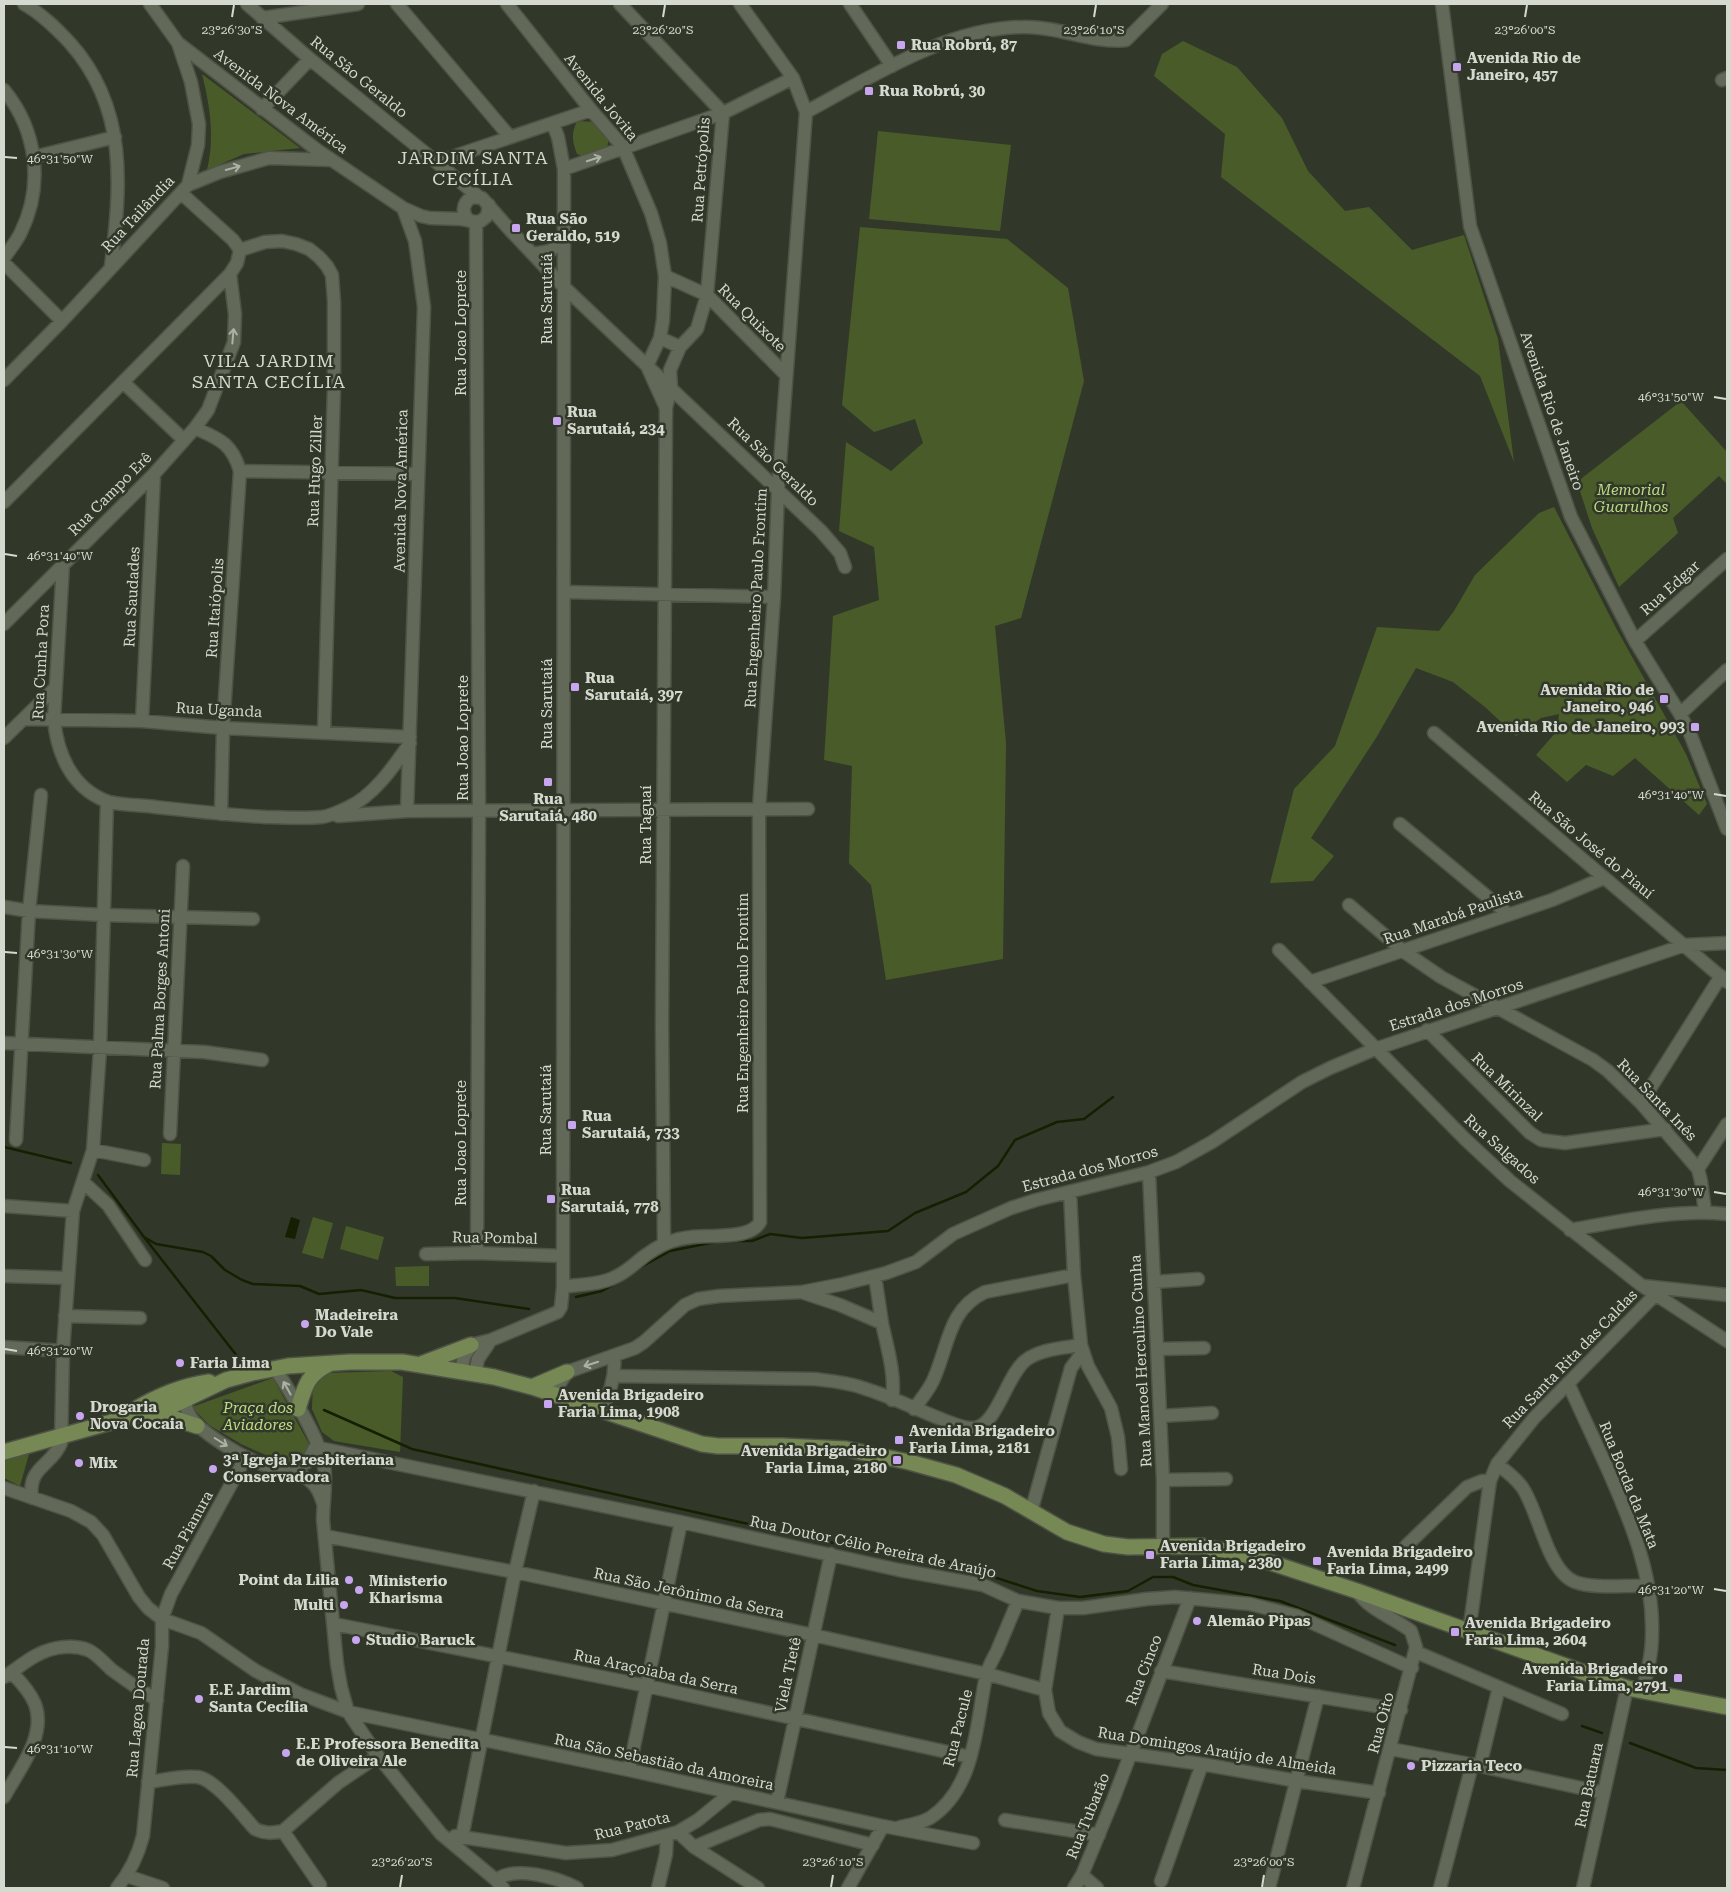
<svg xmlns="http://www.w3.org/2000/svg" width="1731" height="1892" font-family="'Roboto Serif',serif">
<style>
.green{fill:#4a5b2a}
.water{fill:#151f01}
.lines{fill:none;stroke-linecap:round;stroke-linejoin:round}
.stream{stroke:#151f01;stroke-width:2.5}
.minor-casing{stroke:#4e5346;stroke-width:15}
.major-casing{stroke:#4e5346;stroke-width:18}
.minor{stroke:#626958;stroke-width:12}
.major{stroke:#768854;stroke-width:15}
.oneway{stroke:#adb2a6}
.ticks{fill:none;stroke:#d5d9d0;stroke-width:2}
.poi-dot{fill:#c7a6ef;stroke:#323829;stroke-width:2}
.labels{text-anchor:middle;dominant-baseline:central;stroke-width:5;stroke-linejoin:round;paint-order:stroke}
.poi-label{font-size:15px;font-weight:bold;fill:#d5d9d0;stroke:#323829;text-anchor:start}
.street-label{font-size:15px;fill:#d5d9d0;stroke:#323829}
.park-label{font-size:15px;font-style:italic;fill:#bddc83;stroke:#323829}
.quarter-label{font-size:18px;letter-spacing:1px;fill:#d5d9d0;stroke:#323829}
.ticks-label{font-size:12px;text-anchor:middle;fill:#d5d9d0;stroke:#323829;stroke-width:5;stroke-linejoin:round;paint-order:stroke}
</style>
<rect width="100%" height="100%" fill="#323829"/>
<path class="green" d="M1183 41 1237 67 1282 118 1308 171 1345 211 1369 207 1412 250 1464 235 1498 339 1514 462 1480 376 1221 177 1225 134 1154 76 1162 54Z
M202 74 300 148 244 154 207 170C215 137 210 106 202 74Z
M577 121 595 122 609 136 607 149 586 157 577 154C572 141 571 134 577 121Z
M878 131 1011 145 1000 231 869 219Z
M860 227 1007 239 1068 288 1084 381 1021 618 995 626 1006 743 1003 959 886 980 871 885 849 863 852 766 824 760 833 616 879 600 874 547 839 531 846 442 891 471 923 443 915 419 874 432 842 405Z
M1681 401 1727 452V484L1719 476 1673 518 1678 533 1619 587 1592 528 1577 482Z
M1554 507 1616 628 1686 754 1707 804 1699 815 1635 758 1613 776 1586 765 1567 782 1536 755 1557 731 1559 714 1541 718 1516 736 1485 707 1453 682 1416 668 1376 738 1311 838 1334 856 1313 881 1270 883 1294 789 1335 746 1377 627 1439 631 1454 611 1475 575 1539 513Z
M162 1143 181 1144 180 1175 161 1174Z
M313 1217 333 1223 323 1259 302 1253Z
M346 1226 384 1237 378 1260 340 1249Z
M429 1266V1286H396L395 1267Z
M391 1371 403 1377 400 1452 334 1441 322 1432 312 1409 313 1383 327 1373Z
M273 1378 309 1444 304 1453 290 1462 268 1456 241 1444 209 1425 192 1407Z
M29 1454 20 1486 4 1478V1459Z"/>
<path class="water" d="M291 1217 300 1220 295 1239 285 1237Z"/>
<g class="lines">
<path class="stream" d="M4 1147 71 1163
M98 1175 144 1237 237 1356
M144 1237 156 1244 203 1252 211 1256 225 1270 242 1280 253 1284 300 1286 319 1294 361 1290 395 1298H455L529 1309
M730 1241H752L770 1234 802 1238 888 1231 915 1213 966 1192 998 1166 1015 1140 1057 1122 1084 1119 1113 1097
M641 1267 670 1251 715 1242
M576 1297 602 1291 613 1285
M324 1410 412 1449 856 1548 947 1562 1037 1591 1080 1597 1128 1591 1153 1577H1173L1193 1585 1280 1601 1395 1645
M1582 1726 1602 1733
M1630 1743 1696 1768 1727 1770"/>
<g class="minor-casing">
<path id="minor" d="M24 4C42 14 56 28 70 43 128 108 121 186 111 266
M150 4 178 43 317 150 403 208 421 216 430 218 461 219 476 222 481 221 487 216 489 205
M247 4 310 59 479 197
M397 4 510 137
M507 4 591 110 623 147 651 213 660 243 665 276 663 320 660 338 647 366 666 408
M620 4 723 113 707 295 697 329 680 347 660 338
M850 4 892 66
M1442 4 1470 226 1571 517 1635 641 1680 714 1691 736 1727 829
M262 18 358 4
M1722 80 1727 78
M4 90C37 130 44 185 21 232 17 241 10 249 4 258
M262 109 310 59
M806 112C871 77 948 27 1024 27 1058 26 1094 44 1126 40L1162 4
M34 157 115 137
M437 162 591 110
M564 169 723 113 793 78
M188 185 220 172 269 158 331 160
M181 193 233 240 240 250
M403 208 415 241 424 307 407 811
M470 221C461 214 462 203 472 197L482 198 510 230 563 286 821 531 840 553 845 567
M476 222 479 811 477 1253
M533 254 550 251 563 240
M4 263 62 321
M665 276 707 295 786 375
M4 380 62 321 188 185 198 145 199 124 191 82 178 43
M123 382 184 440
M195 428C219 439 232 443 240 471L223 728 221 814
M240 471 418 474
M4 502 230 274 237 263 240 250 265 242 282 241 296 244 309 249 319 257 327 266 332 275 334 302V387L324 732
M63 564 54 719C57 753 71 787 106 801 116 805 142 805 155 807 192 811 228 815 265 817 283 817 303 819 322 817 330 816 340 811 347 808 374 796 394 766 410 743
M564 592 774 597
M4 624 154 474 195 428 208 410 234 342 235 314 230 274
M1635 641 1727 559
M1680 714 1727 670
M25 719 142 721 223 728 410 737
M142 721 154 474
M1434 733 1727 982
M4 738 56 687
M338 816 407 811 808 809
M1400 824 1508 914
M1349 905 1403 951 1441 977 1593 1060 1608 1071 1641 1103 1698 1169 1701 1181 1705 1212
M5 907 29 911 103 915 253 919
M1279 950 1465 1139 1510 1181 1641 1285 1727 1341
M1310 982 1552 900 1604 878
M1427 1030 1530 1133 1541 1140 1565 1143 1665 1129
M4 1043 204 1052 262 1060
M1641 1103 1721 976
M170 1134 183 866
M16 1140 29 911 41 795
M93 1150 144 1160
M1698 1169 1727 1124
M1149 1172 1163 1480V1547
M83 1182 108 1205 145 1260
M1070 1192 1074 1275 1081 1345 1088 1366 1111 1408 1118 1437 1121 1469
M4 1206 73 1211
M1570 1230C1621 1221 1675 1209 1727 1214
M664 1243 662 1025 666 408 671 387 670 370 680 347
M426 1254 477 1253 563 1256
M4 1276 68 1278
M875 1276 882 1323
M1154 1282 1198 1279
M1644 1286 1727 1295
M563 1287C579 1284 600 1285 615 1277 627 1272 636 1262 646 1255 669 1238 687 1236 714 1236 729 1235 752 1236 760 1222L759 809 774 597 778 490 806 112 793 78 740 4
M804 1293 840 1305 882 1323C887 1347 896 1375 892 1400
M65 1316 140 1318
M4 1347 63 1351
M1157 1349 1204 1348
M275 1368C290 1392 320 1439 324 1465 327 1483 323 1502 323 1520L337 1664 341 1687 348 1712 378 1756 441 1834 496 1880 503 1888
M461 1371 464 1357 471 1345 491 1340 558 1312 561 1307 563 1287 564 169 558 137 553 124
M475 1374 478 1359 491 1340
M614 1376 814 1379C831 1381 847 1382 863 1388 890 1396 915 1409 941 1419 952 1423 963 1429 974 1428 997 1426 1007 1374 1026 1360 1041 1349 1063 1348 1081 1345
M1568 1383C1581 1412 1595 1441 1608 1470 1631 1522 1654 1577 1652 1635 1652 1655 1647 1673 1642 1692
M185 1392C185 1399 185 1408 189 1414 197 1431 243 1458 262 1464 277 1469 295 1470 309 1480 317 1486 320 1494 323 1503
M553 1394 567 1372 635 1348 644 1342 685 1305 698 1299 719 1296 802 1292 843 1284 886 1273 916 1262 953 1234 1011 1208 1036 1200 1149 1172 1176 1162 1212 1142 1302 1082 1330 1068 1375 1049 1685 945 1727 943
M914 1409C921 1399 931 1388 935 1376 949 1343 949 1309 985 1292L1074 1275
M601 1411C610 1394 616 1376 614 1356
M1160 1416 1212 1413
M319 1448 681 1522 899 1570 983 1585 1018 1601 1058 1608H1083L1147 1599 1175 1597 1250 1604 1297 1616 1412 1668
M1497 1464C1506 1471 1515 1477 1522 1487 1539 1511 1547 1571 1575 1582 1594 1589 1626 1585 1647 1586
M290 1471 307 1462 317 1444
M1163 1480 1226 1479
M4 1488 71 1511 91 1522 103 1535 139 1597 148 1608 162 1619 201 1633 256 1671 300 1694 348 1712 629 1770 883 1826 973 1843
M32 1498C27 1467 52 1466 61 1443L63 1351 73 1211 93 1150 100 1049 107 801
M1031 1512 1071 1368 1082 1353
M325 1536 515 1572 813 1635 987 1674 1045 1690
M1406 1546 1467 1487 1482 1481H1490L1497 1464 1534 1418 1655 1295
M1058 1608 1045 1690 1049 1713 1060 1731 1078 1742 1096 1749 1202 1764 1297 1781 1379 1793
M334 1624 647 1686 970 1757
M1469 1632 1490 1481
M1416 1652 1562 1714
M1161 1671 1401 1710
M4 1677C16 1670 26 1660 39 1654 53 1647 73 1644 88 1650 97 1654 105 1664 112 1670 127 1681 141 1691 157 1700
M1391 1749 1480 1766 1604 1793
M1480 1766 1499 1687
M629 1770 681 1522
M148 1782C164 1780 182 1775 198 1777 216 1780 242 1815 255 1829 265 1834 272 1833 283 1831L338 1783 378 1756
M4 1797C18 1771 47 1736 35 1704 30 1692 21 1682 12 1673
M777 1802 831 1554
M1005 1820 1099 1835
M900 1827C910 1825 921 1823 930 1818 976 1788 976 1724 986 1676 988 1667 993 1659 997 1651 1004 1634 1011 1618 1018 1601
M283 1831 320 1885
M678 1832 694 1847 758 1888
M455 1836 566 1853 612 1850 678 1832 698 1820 731 1793
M462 1837 515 1572 534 1491
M694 1847 759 1820 770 1819 873 1845
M1082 1875 1097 1888
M127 1876 163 1888
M496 1880C515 1865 558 1878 577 1888
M1161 1881 1202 1764
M117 1888C130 1872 138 1856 143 1836L162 1646V1619L171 1594 246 1457
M658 1888 666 1854 667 1836
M848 1888 883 1826
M1074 1888 1082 1875 1113 1800 1190 1598
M1269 1888 1318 1696
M1353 1888 1416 1647 1411 1631C1394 1618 1369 1610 1357 1591
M1440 1888 1472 1765
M1583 1888 1627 1688"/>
</g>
<g class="major-casing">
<path id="major" d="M421 1364 471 1345
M532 1387 567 1372
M298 1409C305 1386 307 1375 329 1364
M131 1412C155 1397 181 1386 209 1382
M151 1414 163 1415 197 1426
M4 1452 176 1404 226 1380 252 1373 288 1366 350 1362H402L494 1377 532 1387 702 1444 718 1446H783L846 1449 909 1462 956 1475 1005 1496 1067 1532 1104 1544 1128 1547 1202 1546 1254 1557 1357 1591 1627 1688 1727 1707"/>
</g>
<use href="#minor" class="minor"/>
<use href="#major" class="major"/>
</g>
<defs><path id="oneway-shaft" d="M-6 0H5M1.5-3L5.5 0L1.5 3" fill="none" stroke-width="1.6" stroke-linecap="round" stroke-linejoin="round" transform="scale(1.25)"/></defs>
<g class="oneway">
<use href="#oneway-shaft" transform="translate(594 159) rotate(-18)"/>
<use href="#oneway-shaft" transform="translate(233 168) rotate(-15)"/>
<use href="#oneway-shaft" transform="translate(233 336) rotate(-85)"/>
<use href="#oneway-shaft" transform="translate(591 1364) rotate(162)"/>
<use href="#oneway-shaft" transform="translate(287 1388) rotate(-119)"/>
<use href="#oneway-shaft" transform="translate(221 1442) rotate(32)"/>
</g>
<path class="ticks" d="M232 17 234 5M663 17 665 5M1094 17 1096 5M1525 17 1527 5M5 157 17 158M1714 397 1726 399M5 554 17 556M1714 794 1726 796M5 952 17 953M1714 1192 1726 1194M5 1349 17 1351M1714 1589 1726 1591M5 1747 17 1748M400 1887 402 1875M831 1887 833 1875M1262 1887 1264 1875"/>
<g class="poi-dot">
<rect x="896" y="40" width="10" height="10" rx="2.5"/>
<rect x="1452" y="62" width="10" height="10" rx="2.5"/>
<rect x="864" y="86" width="10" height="10" rx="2.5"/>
<rect x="511" y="223" width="10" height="10" rx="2.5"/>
<rect x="552" y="416" width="10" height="10" rx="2.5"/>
<rect x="570" y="682" width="10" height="10" rx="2.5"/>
<rect x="1659" y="694" width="10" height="10" rx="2.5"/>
<rect x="1690" y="722" width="10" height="10" rx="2.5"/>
<rect x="543" y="777" width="10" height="10" rx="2.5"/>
<rect x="567" y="1120" width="10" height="10" rx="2.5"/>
<rect x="546" y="1194" width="10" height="10" rx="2.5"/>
<circle cx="305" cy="1324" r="5"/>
<circle cx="180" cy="1363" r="5"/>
<rect x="543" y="1399" width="10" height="10" rx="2.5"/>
<circle cx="80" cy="1416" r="5"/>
<rect x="894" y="1435" width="10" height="10" rx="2.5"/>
<rect x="892" y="1455" width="10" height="10" rx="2.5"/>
<circle cx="79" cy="1463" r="5"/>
<circle cx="213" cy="1469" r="5"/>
<rect x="1145" y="1550" width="10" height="10" rx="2.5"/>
<rect x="1312" y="1556" width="10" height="10" rx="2.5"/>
<circle cx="349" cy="1580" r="5"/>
<circle cx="359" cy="1590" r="5"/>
<circle cx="344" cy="1605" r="5"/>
<circle cx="1197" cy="1621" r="5"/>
<rect x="1450" y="1627" width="10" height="10" rx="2.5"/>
<circle cx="356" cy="1640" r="5"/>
<rect x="1673" y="1673" width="10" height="10" rx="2.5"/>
<circle cx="199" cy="1699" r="5"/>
<circle cx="286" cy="1753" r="5"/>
<circle cx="1411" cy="1766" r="5"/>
</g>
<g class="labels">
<g class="poi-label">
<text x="911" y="45">Rua Robrú, 87</text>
<text x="1467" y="58">Avenida Rio de<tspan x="1467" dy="17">Janeiro, 457</tspan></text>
<text x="879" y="91">Rua Robrú, 30</text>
<text x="526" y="219">Rua São<tspan x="526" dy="17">Geraldo, 519</tspan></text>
<text x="567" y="412">Rua<tspan x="567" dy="17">Sarutaiá, 234</tspan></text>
<text x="585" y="678">Rua<tspan x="585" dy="17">Sarutaiá, 397</tspan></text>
<text x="1654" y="690" text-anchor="end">Avenida Rio de<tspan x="1654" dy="17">Janeiro, 946</tspan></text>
<text x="1685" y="727" text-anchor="end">Avenida Rio de Janeiro, 993</text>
<text x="548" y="799" text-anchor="middle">Rua<tspan x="548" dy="17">Sarutaiá, 480</tspan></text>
<text x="582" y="1116">Rua<tspan x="582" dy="17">Sarutaiá, 733</tspan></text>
<text x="561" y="1190">Rua<tspan x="561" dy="17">Sarutaiá, 778</tspan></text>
<text x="315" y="1315">Madeireira<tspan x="315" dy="17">Do Vale</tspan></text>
<text x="190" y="1363">Faria Lima</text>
<text x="558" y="1395">Avenida Brigadeiro<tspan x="558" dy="17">Faria Lima, 1908</tspan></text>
<text x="90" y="1407">Drogaria<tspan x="90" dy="17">Nova Cocaia</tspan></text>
<text x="909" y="1431">Avenida Brigadeiro<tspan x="909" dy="17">Faria Lima, 2181</tspan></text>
<text x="887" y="1451" text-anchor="end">Avenida Brigadeiro<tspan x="887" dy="17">Faria Lima, 2180</tspan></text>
<text x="223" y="1460">3ª Igreja Presbiteriana<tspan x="223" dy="17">Conservadora</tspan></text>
<text x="89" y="1463">Mix</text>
<text x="1160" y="1546">Avenida Brigadeiro<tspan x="1160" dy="17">Faria Lima, 2380</tspan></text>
<text x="1327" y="1552">Avenida Brigadeiro<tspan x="1327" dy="17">Faria Lima, 2499</tspan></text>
<text x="339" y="1580" text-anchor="end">Point da Lilia</text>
<text x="369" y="1581">Ministerio<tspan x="369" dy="17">Kharisma</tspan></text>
<text x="334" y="1605" text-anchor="end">Multi</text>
<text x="1207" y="1621">Alemão Pipas</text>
<text x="1465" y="1623">Avenida Brigadeiro<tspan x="1465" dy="17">Faria Lima, 2604</tspan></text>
<text x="366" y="1640">Studio Baruck</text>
<text x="1668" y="1669" text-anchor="end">Avenida Brigadeiro<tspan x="1668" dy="17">Faria Lima, 2791</tspan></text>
<text x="209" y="1690">E.E Jardim<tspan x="209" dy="17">Santa Cecília</tspan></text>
<text x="296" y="1744">E.E Professora Benedita<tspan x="296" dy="17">de Oliveira Ale</tspan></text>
<text x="1421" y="1766">Pizzaria Teco</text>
</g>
<g class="street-label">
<text transform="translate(359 77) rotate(39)">Rua São Geraldo</text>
<text transform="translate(601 97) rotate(51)">Avenida Jovita</text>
<text transform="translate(281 101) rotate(37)">Avenida Nova América</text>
<text transform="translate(701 170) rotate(-86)">Rua Petrópolis</text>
<text transform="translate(138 214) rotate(-47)">Rua Tailândia</text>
<text transform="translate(547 299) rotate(-90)">Rua Sarutaiá</text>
<text transform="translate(752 318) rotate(45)">Rua Quixote</text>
<text transform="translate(461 333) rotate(-90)">Rua Joao Loprete</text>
<text transform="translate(1552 411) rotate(71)">Avenida Rio de Janeiro</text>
<text transform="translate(773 462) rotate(44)">Rua São Geraldo</text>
<text transform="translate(315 471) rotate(-88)">Rua Hugo Ziller</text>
<text transform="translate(401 491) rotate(-89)">Avenida Nova América</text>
<text transform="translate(110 494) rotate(-45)">Rua Campo Erê</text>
<text transform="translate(1670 588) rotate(-42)">Rua Edgar</text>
<text transform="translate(132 597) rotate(-87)">Rua Saudades</text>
<text transform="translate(756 598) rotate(-87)">Rua Engenheiro Paulo Frontim</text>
<text transform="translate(215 608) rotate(-86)">Rua Itaiópolis</text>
<text transform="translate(41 662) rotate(-87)">Rua Cunha Pora</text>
<text transform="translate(547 704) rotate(-90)">Rua Sarutaiá</text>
<text transform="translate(219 710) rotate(3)">Rua Uganda</text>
<text transform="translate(463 738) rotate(-90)">Rua Joao Loprete</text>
<text transform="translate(646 825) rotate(-90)">Rua Taguaí</text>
<text transform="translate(1591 845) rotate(40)">Rua São José do Piauí</text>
<text transform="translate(1453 916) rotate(-19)">Rua Marabá Paulista</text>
<text transform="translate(160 999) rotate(-87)">Rua Palma Borges Antoni</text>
<text transform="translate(743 1003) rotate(-90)">Rua Engenheiro Paulo Frontim</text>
<text transform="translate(1456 1005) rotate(-18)">Estrada dos Morros</text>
<text transform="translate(1507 1087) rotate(44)">Rua Mirinzal</text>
<text transform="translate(1657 1100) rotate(46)">Rua Santa Inês</text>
<text transform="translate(546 1110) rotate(-90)">Rua Sarutaiá</text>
<text transform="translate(461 1143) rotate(-90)">Rua Joao Loprete</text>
<text transform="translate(1502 1149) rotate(42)">Rua Salgados</text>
<text transform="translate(1090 1169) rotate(-15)">Estrada dos Morros</text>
<text transform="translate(495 1238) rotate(1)">Rua Pombal</text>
<text transform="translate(1570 1359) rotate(-46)">Rua Santa Rita das Caldas</text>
<text transform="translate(1141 1361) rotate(-93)">Rua Manoel Herculino Cunha</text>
<text transform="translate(1629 1485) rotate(68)">Rua Borda da Mata</text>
<text transform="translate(188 1530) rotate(-61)">Rua Pianura</text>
<text transform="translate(873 1547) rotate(12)">Rua Doutor Célio Pereira de Araújo</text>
<text transform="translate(689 1593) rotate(12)">Rua São Jerônimo da Serra</text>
<text transform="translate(1144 1670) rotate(-69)">Rua Cinco</text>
<text transform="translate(656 1672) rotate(12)">Rua Araçoiaba da Serra</text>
<text transform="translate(1284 1674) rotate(9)">Rua Dois</text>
<text transform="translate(788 1675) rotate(-78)">Viela Tietê</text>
<text transform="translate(138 1708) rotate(-85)">Rua Lagoa Dourada</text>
<text transform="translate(1381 1723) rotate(-75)">Rua Oito</text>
<text transform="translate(958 1728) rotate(-76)">Rua Pacule</text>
<text transform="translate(1217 1751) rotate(9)">Rua Domingos Araújo de Almeida</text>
<text transform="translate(664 1762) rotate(12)">Rua São Sebastião da Amoreira</text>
<text transform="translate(1589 1785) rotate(-78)">Rua Batuara</text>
<text transform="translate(1088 1816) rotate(-68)">Rua Tubarão</text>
<text transform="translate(632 1826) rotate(-14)">Rua Patota</text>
</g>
<g class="park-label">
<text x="1631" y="490">Memorial<tspan x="1631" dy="17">Guarulhos</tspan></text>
<text x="258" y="1408">Praça dos<tspan x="258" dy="17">Aviadores</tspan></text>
</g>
<g class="quarter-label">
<text x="473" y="157">JARDIM SANTA<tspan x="473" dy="21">CECÍLIA</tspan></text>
<text x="269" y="360">VILA JARDIM<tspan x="269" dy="21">SANTA CECÍLIA</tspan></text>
</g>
</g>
<g class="ticks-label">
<text x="232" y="34">23°26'30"S</text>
<text x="663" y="34">23°26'20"S</text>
<text x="1094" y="34">23°26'10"S</text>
<text x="1525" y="34">23°26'00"S</text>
<text x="60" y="163">46°31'50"W</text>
<text x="1671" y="401">46°31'50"W</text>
<text x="60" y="560">46°31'40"W</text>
<text x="1671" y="799">46°31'40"W</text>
<text x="60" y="958">46°31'30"W</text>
<text x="1671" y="1196">46°31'30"W</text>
<text x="60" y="1355">46°31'20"W</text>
<text x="1671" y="1594">46°31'20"W</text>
<text x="60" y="1753">46°31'10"W</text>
<text x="402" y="1866">23°26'20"S</text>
<text x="833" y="1866">23°26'10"S</text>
<text x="1264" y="1866">23°26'00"S</text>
</g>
<rect width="1731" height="1892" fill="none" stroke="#d5d9d0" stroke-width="10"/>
</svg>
